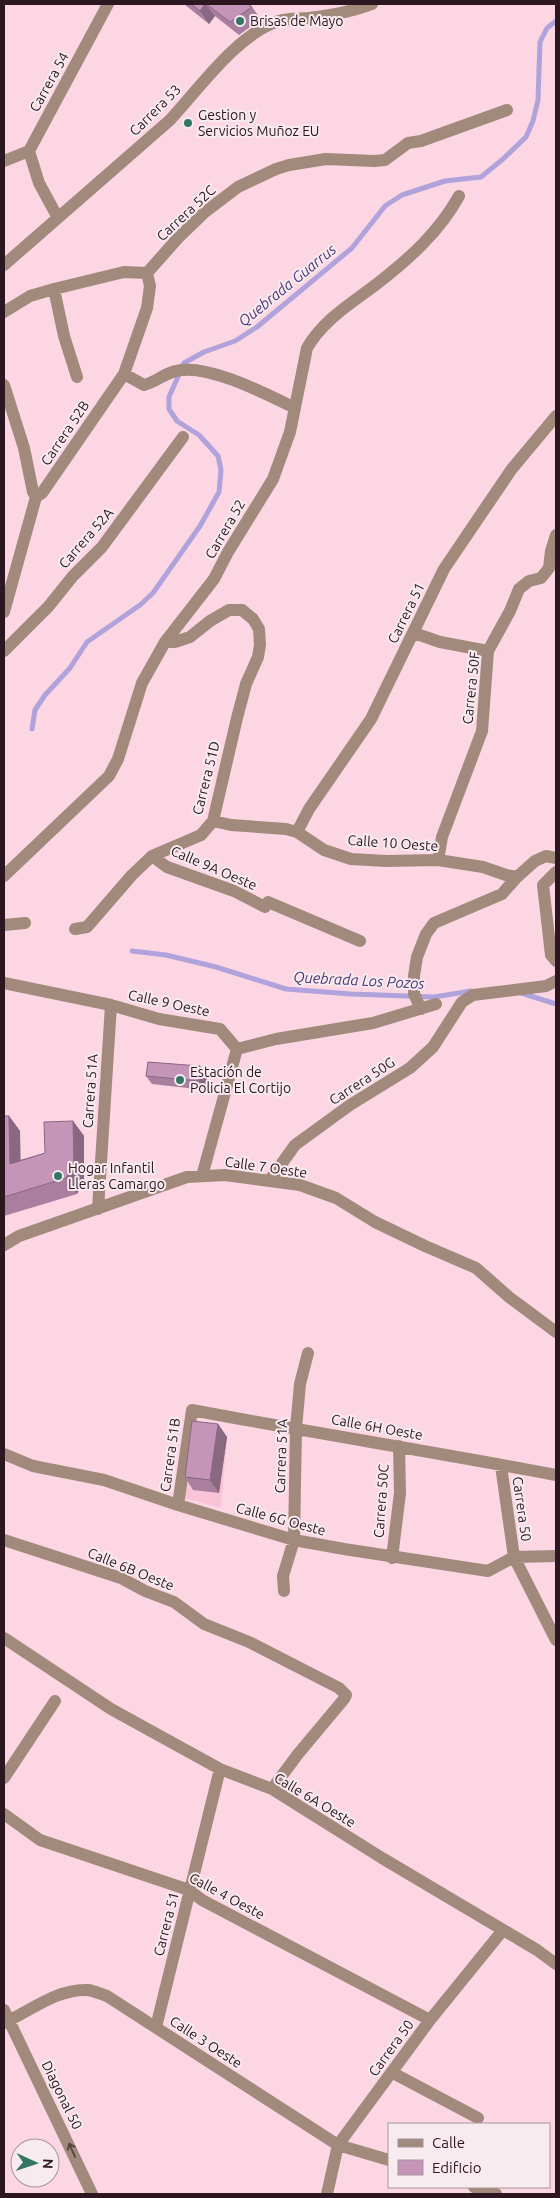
<svg xmlns="http://www.w3.org/2000/svg" width="560" height="2198" font-family="Ubuntu,sans-serif">
<style>
.built{fill:#fbc3d7}
.lines{fill:none;stroke-linecap:round;stroke-linejoin:round}
.stream{stroke:#b0a3db;stroke-width:5}
.minor{stroke:#a18a7b;stroke-width:12}
.wall{fill:#a97f9f}
.shaded-wall{fill:#896882}
.building{fill:#c494b9;stroke:#896882}
.oneway{stroke:#5b4444}
.poi-dot{fill:#347666;stroke:#f8ebef;stroke-width:2}
.labels{text-anchor:middle;dominant-baseline:central;stroke-width:4;stroke-linejoin:round;paint-order:stroke}
.poi-label{font-size:14px;fill:#2c161f;stroke:#f8ebef;text-anchor:start}
.street-label{font-size:14px;fill:#2c161f;stroke:#f8ebef}
.water-label{font-size:15px;font-style:italic;fill:#4c377a;stroke:#f8ebef}
</style>
<rect width="100%" height="100%" fill="#fcd6e3"/>
<path class="built" d="M227 1437 221 1508 183 1498 188 1449Z"/>
<g class="lines">
<path class="stream" d="M32 729 35 710 45 695 70 668 87 642 140 605 153 593 200 526 219 492 221 470 218 456 199 435 177 421 169 409V397L184 363 204 352 235 341 257 327 352 248 385 206 402 195 445 181 481 177 503 159 526 137 533 121 538 100 540 42 547 28 556 21
M132 951 166 955 216 967 286 989 351 994 434 997 471 991
M521 993 556 1004"/>
<path class="minor" d="M29 151 39 183 58 218
M4 161 29 151 108 4
M4 265 170 120C198 90 238 33 279 21 288 18 299 19 309 18 331 15 351 12 372 4
M54 289 64 336 77 377
M4 312 30 296 54 289 124 272 147 273 178 238 205 212 238 187 276 169 289 165 326 159 374 161 385 160 408 143 421 141 507 110
M124 374 144 385C156 382 165 373 176 371 207 363 266 394 295 408
M4 385 24 448 33 492 36 497
M4 612 36 497 42 493 124 374 147 308 150 286 147 273
M414 633 440 642 488 651
M4 651 48 607 73 576 102 547 183 437
M213 821 231 825 286 829 297 832 324 850 351 859 386 861 438 860 483 867 506 875 517 877
M297 832 309 809 371 719 444 569 511 470 556 416
M152 856 167 867 234 891 265 907
M438 860 442 837 482 731 488 651 510 611 519 589 529 581 541 578 549 568 551 551 556 535
M556 872 543 885 551 955 556 961
M4 876 109 776 118 759 142 683 165 642 214 579 228 552 273 479 290 432 307 348C324 319 352 303 378 283 410 258 439 232 459 196
M268 902 360 941
M4 925 25 923
M75 929 87 927 132 875 152 856 201 835 213 821 237 718 246 684 258 657 260 645 259 629 253 619 242 610H229L210 621 190 637 175 642H165
M4 983 111 1005 159 1019 220 1029 237 1049 276 1039 373 1023 436 1004
M421 1009 414 994V976L417 957 426 934 434 923 502 894 517 877 535 861 546 856 556 858
M202 1176 237 1049
M270 1180 295 1145 350 1105 410 1068 433 1047 462 1002 473 995 546 986 556 981
M98 1209 111 1005
M4 1245 19 1236 187 1177 225 1175 300 1185 336 1198 375 1222 425 1246 476 1268 509 1297 556 1332
M4 1454 33 1466 104 1480 178 1505 294 1540 344 1549 488 1571 514 1557 556 1556
M501 1466 514 1557 556 1640
M178 1505 192 1410C313 1433 435 1452 556 1475
M4 1540 121 1578 145 1591 174 1602 204 1624 249 1642 339 1688 346 1695 344 1699 298 1754 272 1789
M392 1558 400 1493 399 1446
M284 1591 283 1576 294 1540 296 1428 300 1384 308 1353
M4 1638 111 1709 220 1769 272 1789 382 1858 537 1950 556 1964
M4 1778 55 1701
M4 1814 40 1840 189 1890 202 1900 430 2020
M4 2010 92 2194
M4 2023C30 2011 58 1988 88 1990 94 1991 101 1994 107 1996L338 2145 389 2160
M156 2027 220 1769
M393 2073 478 2118
M474 2187 496 2194
M327 2194 338 2145 430 2020 503 1930"/>
</g>
<path class="wall" d="M184 4H248L252 7 261 19 239 35 215 16 209 24Z
M200 1066 207 1075 205 1090 152 1084 146 1076Z
M4 1116H9L20 1131V1160L45 1153 73 1121 84 1136V1180L77 1194 4 1216Z
M218 1424 227 1437 219 1493 193 1490 185 1477Z"/>
<path class="shaded-wall" d="M205 4 215 16 209 24 200 11Z
M200 1066 207 1075 205 1090 199 1081Z
M9 1116 20 1131 21 1179 10 1164Z
M73 1121 84 1136V1180L77 1194 66 1178Z
M218 1424 227 1437 219 1493 210 1480Z"/>
<path class="building" d="M191 4H205L200 11Z
M206 4H248L252 7 230 22Z
M148 1062 200 1066 199 1081 146 1076Z
M4 1116H9L10 1164 45 1153 44 1122 73 1121 74 1164 66 1178 4 1197Z
M192 1421 218 1424 210 1480 185 1477Z"/>
<defs><path id="oneway-shaft" d="M-6 0H5M1.5-3L5.5 0L1.5 3" fill="none" stroke-width="1.6" stroke-linecap="round" stroke-linejoin="round" transform="scale(1.25)"/></defs>
<use class="oneway" href="#oneway-shaft" transform="translate(72 2150) rotate(-114)"/>
<g class="poi-dot">
<circle cx="240" cy="21" r="5"/>
<circle cx="188" cy="123" r="5"/>
<circle cx="180" cy="1080" r="5"/>
<circle cx="58" cy="1176" r="5"/>
</g>
<g class="labels">
<g class="poi-label">
<text x="250" y="21">Brisas de Mayo</text>
<text x="198" y="115">Gestion y<tspan x="198" dy="16">Servicios Muñoz EU</tspan></text>
<text x="190" y="1072">Estación de<tspan x="190" dy="16">Policia El Cortijo</tspan></text>
<text x="68" y="1168">Hogar Infantil<tspan x="68" dy="16">Lleras Camargo</tspan></text>
</g>
<g class="street-label">
<text transform="translate(49 82) rotate(-61)">Carrera 54</text>
<text transform="translate(155 110) rotate(-45)">Carrera 53</text>
<text transform="translate(186 213) rotate(-43)">Carrera 52C</text>
<text transform="translate(65 433) rotate(-56)">Carrera 52B</text>
<text transform="translate(225 529) rotate(-60)">Carrera 52</text>
<text transform="translate(86 538) rotate(-49)">Carrera 52A</text>
<text transform="translate(406 613) rotate(-64)">Carrera 51</text>
<text transform="translate(471 688) rotate(-84)">Carrera 50F</text>
<text transform="translate(206 778) rotate(-76)">Carrera 51D</text>
<text transform="translate(393 843) rotate(4)">Calle 10 Oeste</text>
<text transform="translate(214 868) rotate(23)">Calle 9A Oeste</text>
<text transform="translate(169 1003) rotate(12)">Calle 9 Oeste</text>
<text transform="translate(362 1081) rotate(-33)">Carrera 50G</text>
<text transform="translate(90 1091) rotate(-86)">Carrera 51A</text>
<text transform="translate(266 1167) rotate(8)">Calle 7 Oeste</text>
<text transform="translate(377 1427) rotate(10)">Calle 6H Oeste</text>
<text transform="translate(170 1455) rotate(-82)">Carrera 51B</text>
<text transform="translate(281 1456) rotate(-88)">Carrera 51A</text>
<text transform="translate(381 1501) rotate(-86)">Carrera 50C</text>
<text transform="translate(522 1509) rotate(82)">Carrera 50</text>
<text transform="translate(281 1519) rotate(15)">Calle 6G Oeste</text>
<text transform="translate(131 1569) rotate(22)">Calle 6B Oeste</text>
<text transform="translate(315 1800) rotate(31)">Calle 6A Oeste</text>
<text transform="translate(227 1896) rotate(28)">Calle 4 Oeste</text>
<text transform="translate(166 1924) rotate(-76)">Carrera 51</text>
<text transform="translate(206 2042) rotate(33)">Calle 3 Oeste</text>
<text transform="translate(391 2048) rotate(-54)">Carrera 50</text>
<text transform="translate(62 2095) rotate(64)">Diagonal 50</text>
</g>
<g class="water-label">
<text transform="translate(287 285) rotate(-39)">Quebrada Guarrus</text>
<text transform="translate(359 980) rotate(3)">Quebrada Los Pozos</text>
</g>
</g>
<rect width="560" height="2198" fill="none" stroke="#2c161f" stroke-width="10"/>
<rect x="388" y="2123" width="162" height="65" fill="#f8ebef" stroke="#a6969c"/>
<rect x="398" y="2139" width="25" height="8" fill="#a18a7b" stroke="#a6969c"/>
<text x="432" y="2148" font-size="15" fill="#2c161f">Calle</text>
<rect x="398" y="2160" width="25" height="15" fill="#c494b9" stroke="#a6969c"/>
<text x="432" y="2173" font-size="15" fill="#2c161f">Edificio</text>
<g transform="translate(35 2163) rotate(93)"><circle r="24" fill="#f8ebef" stroke="#a6969c"/>
<path d="M0-4L9 19L0 12L-9 19Z" fill="#347666"/>
<text y="-8" font-size="14" font-weight="bold" text-anchor="middle" fill="#2c161f">N</text>
</g>
</svg>
